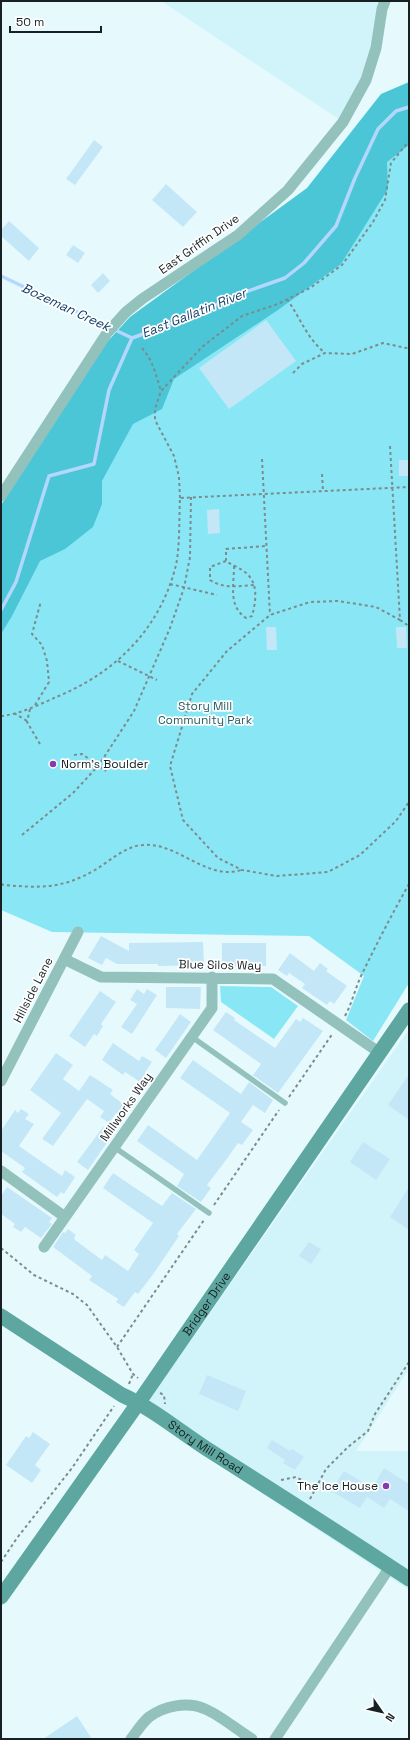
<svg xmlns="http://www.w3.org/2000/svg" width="410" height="1740" font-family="'Space Grotesk',sans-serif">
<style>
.built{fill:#d0f4f9}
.green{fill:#89e7f5}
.forest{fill:#4bc6d7}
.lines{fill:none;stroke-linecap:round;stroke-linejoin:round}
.stream{stroke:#b3d7fd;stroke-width:3.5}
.building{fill:#c4e7f8}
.path{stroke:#7c8b8e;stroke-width:2;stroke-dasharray:3 3;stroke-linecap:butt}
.lane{stroke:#93c1bc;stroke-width:5.5}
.street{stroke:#93c1bc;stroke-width:11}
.secondary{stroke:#5ea7a0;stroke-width:15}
.poi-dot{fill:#853bad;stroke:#fff;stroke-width:1.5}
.labels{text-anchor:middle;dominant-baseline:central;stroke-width:3.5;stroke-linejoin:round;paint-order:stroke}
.street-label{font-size:12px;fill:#172022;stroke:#fff}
.park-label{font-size:12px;fill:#2b5e65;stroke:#fff}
.poi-label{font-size:12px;fill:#172022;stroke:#fff;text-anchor:start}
.water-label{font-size:13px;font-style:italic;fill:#133f67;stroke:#fff}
</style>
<rect width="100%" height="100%" fill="#e6fafe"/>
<path class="built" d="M161 1H385L376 48 343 122Z
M409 1029V1369L356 1451H409V1590L140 1413Z"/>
<path class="green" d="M409 113V983L373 1041 346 1020 364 976 309 936 52 932 1 910V515Z
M220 986 271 987 298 1006 274 1039 221 1002Z"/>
<path class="forest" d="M409 82V145L387 162 388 189 341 264 278 310 174 379 162 409 133 424 102 481V504L93 527 65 549 40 561 12 616 1 634V505L107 342 130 317 307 188 381 94Z"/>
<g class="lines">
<path class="stream" d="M1 276 132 338
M1 610 16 582 49 476 94 464 109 390 132 338 191 317 234 296 285 278 304 263 336 226 355 178 378 129 396 111 409 107"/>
</g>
<path class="building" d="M94 140 103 147 75 185 66 179Z
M166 184 197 212 183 227 152 200Z
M9 221 39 248 29 261 1 236V230Z
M73 245 85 253 78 263 66 255Z
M103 273 110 281 98 293 91 285Z
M266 320 296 361 229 409 199 368Z
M399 460H408L409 476H399Z
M219 509 220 533 208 534 207 510Z
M266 627H276L277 650H267Z
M396 627H406L407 648H397Z
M101 936 129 951V943L203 942 204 965 158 966V964H117L106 958 102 965 88 958Z
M222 943H266V966L222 967Z
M290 953 314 971 320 963 328 969 326 971 347 986 334 1004 330 1001 327 1005 302 988 305 984 289 973 287 976 278 970Z
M166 987H201L200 1009 166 1008Z
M137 989 144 994 147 989 157 995 132 1034 121 1027 137 1004 130 1000Z
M100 991 116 1002 101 1024 103 1026 97 1036 94 1034 85 1047 69 1036Z
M226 1012 235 1018 234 1020 275 1048 296 1019 300 1022 303 1018 323 1031 278 1093 253 1075 261 1064 213 1030Z
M180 1014 191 1022 166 1058 155 1050Z
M113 1043 139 1061 142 1056 152 1062 145 1073 148 1076 143 1084 125 1072 123 1075 102 1060Z
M56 1053 73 1065 63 1079 79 1091 90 1075 113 1090 110 1094 127 1107 120 1116 116 1113 109 1123 100 1117 104 1111 87 1099 53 1146 42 1139 61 1113 30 1090Z
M193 1060 241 1094 249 1082 273 1100 265 1113 253 1105 241 1122 253 1130 242 1145 238 1143 226 1160 207 1185 211 1188 201 1202 177 1186 184 1174 137 1141 148 1125 197 1160 230 1113 180 1078Z
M409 1074V1120L388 1105Z
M21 1109 29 1114 25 1119 34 1124 19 1146 62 1176 65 1170 75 1177 64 1194 61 1192 57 1197 22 1172 25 1168 1 1151V1131L15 1110 18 1113Z
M103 1127 113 1134 88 1170 77 1162Z
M363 1142 390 1159 376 1180 350 1162Z
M113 1173 162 1206 172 1193 196 1209 177 1234 179 1236 154 1273 138 1294 135 1292 124 1307 116 1302 118 1299 89 1280 92 1276 53 1247 63 1232 65 1233 68 1229 76 1235 74 1238 75 1240 102 1260 105 1255 128 1271 139 1254 134 1250 153 1223 103 1188Z
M7 1187 52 1218 49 1222 52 1224 41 1238 25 1227 21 1232 13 1227 15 1224 1 1214V1196Z
M409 1187V1230L390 1217Z
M309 1242 321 1249 311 1264 299 1256Z
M207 1375 246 1391 238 1411 199 1394Z
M33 1432 50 1444 35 1465 41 1470 32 1483 6 1465 26 1436 29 1438Z
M272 1440 290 1451 292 1449 304 1457 295 1470 283 1463 285 1460 267 1448Z
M384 1468 409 1484V1511L390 1499 384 1508 367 1497 360 1508 331 1491 344 1471 372 1488Z
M77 1716 92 1739H43Z"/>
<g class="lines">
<path class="path" d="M287 299C301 319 306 337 325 353
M142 348C153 360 156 376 161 391
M293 373 302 364 325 353 352 354 383 343 406 348 409 347
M390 446 400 620 376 607 338 601 310 602 270 615 227 651 192 694 170 766 183 820 218 858 242 870 277 876 328 872 360 855 396 821 409 802
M262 459 270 615
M322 474 323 491
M180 498 179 477 174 456 155 420V409L161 391 202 347 242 316 278 304 310 288 342 265 373 222 385 200 391 163 409 141
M226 561 210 567V580C223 589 239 586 254 585
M234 566C234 586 228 606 246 618L252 616C256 601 259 583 245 572 240 568 232 565 226 561V549L266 546
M170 584 217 595
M400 620 409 626
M118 661 157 680
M35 705 49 682 47 661 42 645 32 634 41 601
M30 709 27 722 40 744
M14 713 27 721
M1 716C22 714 42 703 61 695 119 670 161 626 176 565 180 546 179 517 180 498L409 487
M74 755 82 754 106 771
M22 835 73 793 99 765 134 711 170 628 184 588 190 557 191 497
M1 884 4 885C41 888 62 889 95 870 110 861 125 846 143 845 178 842 206 881 241 870
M345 1016C352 1003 355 989 361 976 376 945 392 914 409 884
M289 1097 333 1033
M214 1205 279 1110
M1 1248 34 1275 73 1294 87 1305 117 1347 133 1374 138 1378
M117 1347 204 1220
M129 1384 133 1374
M160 1393 164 1395 165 1404
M281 1480 296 1477 316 1488
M310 1499 326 1469 348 1447 368 1431 375 1414 409 1362
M1 1562 17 1538 72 1468 114 1406"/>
<path class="lane" d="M192 1037 285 1103
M114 1147 209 1213"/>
<path class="street" d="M1 496 107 333 126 312 142 299 238 235 288 190 343 122 366 80 376 48 382 9 385 1
M64 959 101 977 273 979 380 1053
M1 1081 78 932
M1 1171 65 1217
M44 1247 212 1008V977
M131 1739C137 1731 142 1723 149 1717 164 1706 187 1701 205 1709 220 1715 237 1730 252 1739
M275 1739 390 1567"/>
<g class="secondary">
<path id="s1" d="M1 1316 122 1395C152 1408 179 1431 207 1449 275 1492 342 1535 409 1579"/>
<path id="s2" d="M1 1597 139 1402 409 1010"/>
</g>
</g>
<g class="poi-dot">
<circle cx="53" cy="764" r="4"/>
<circle cx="386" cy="1486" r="4"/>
</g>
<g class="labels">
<g class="street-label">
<text transform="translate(199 244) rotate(-35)">East Griffin Drive</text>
<text transform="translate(220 965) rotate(1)">Blue Silos Way</text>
<text transform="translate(33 990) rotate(-63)">Hillside Lane</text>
<text transform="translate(126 1107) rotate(-55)">Millworks Way</text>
<text stroke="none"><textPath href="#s2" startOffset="358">Bridger Drive</textPath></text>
<text stroke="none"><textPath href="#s1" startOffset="243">Story Mill Road</textPath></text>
</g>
<g class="park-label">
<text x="205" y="706">Story Mill<tspan x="205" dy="14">Community Park</tspan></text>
</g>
<g class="poi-label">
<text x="61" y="764">Norm's Boulder</text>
<text x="378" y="1486" text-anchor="end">The Ice House</text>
</g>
<g class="water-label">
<text transform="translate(66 307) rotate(25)">Bozeman Creek</text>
<text transform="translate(194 313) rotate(-22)">East Gallatin River</text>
</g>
</g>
<rect width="410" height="1740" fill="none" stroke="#172022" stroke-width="4"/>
<g transform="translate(382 1712) rotate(124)" stroke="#ffffff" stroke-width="3" paint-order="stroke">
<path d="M0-3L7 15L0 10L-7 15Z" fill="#172022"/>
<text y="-6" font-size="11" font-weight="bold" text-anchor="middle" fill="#172022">N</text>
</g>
<path d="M10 26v6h91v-6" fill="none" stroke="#172022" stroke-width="2"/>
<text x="16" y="26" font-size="12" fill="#172022" stroke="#ffffff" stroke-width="3" paint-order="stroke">50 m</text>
</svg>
